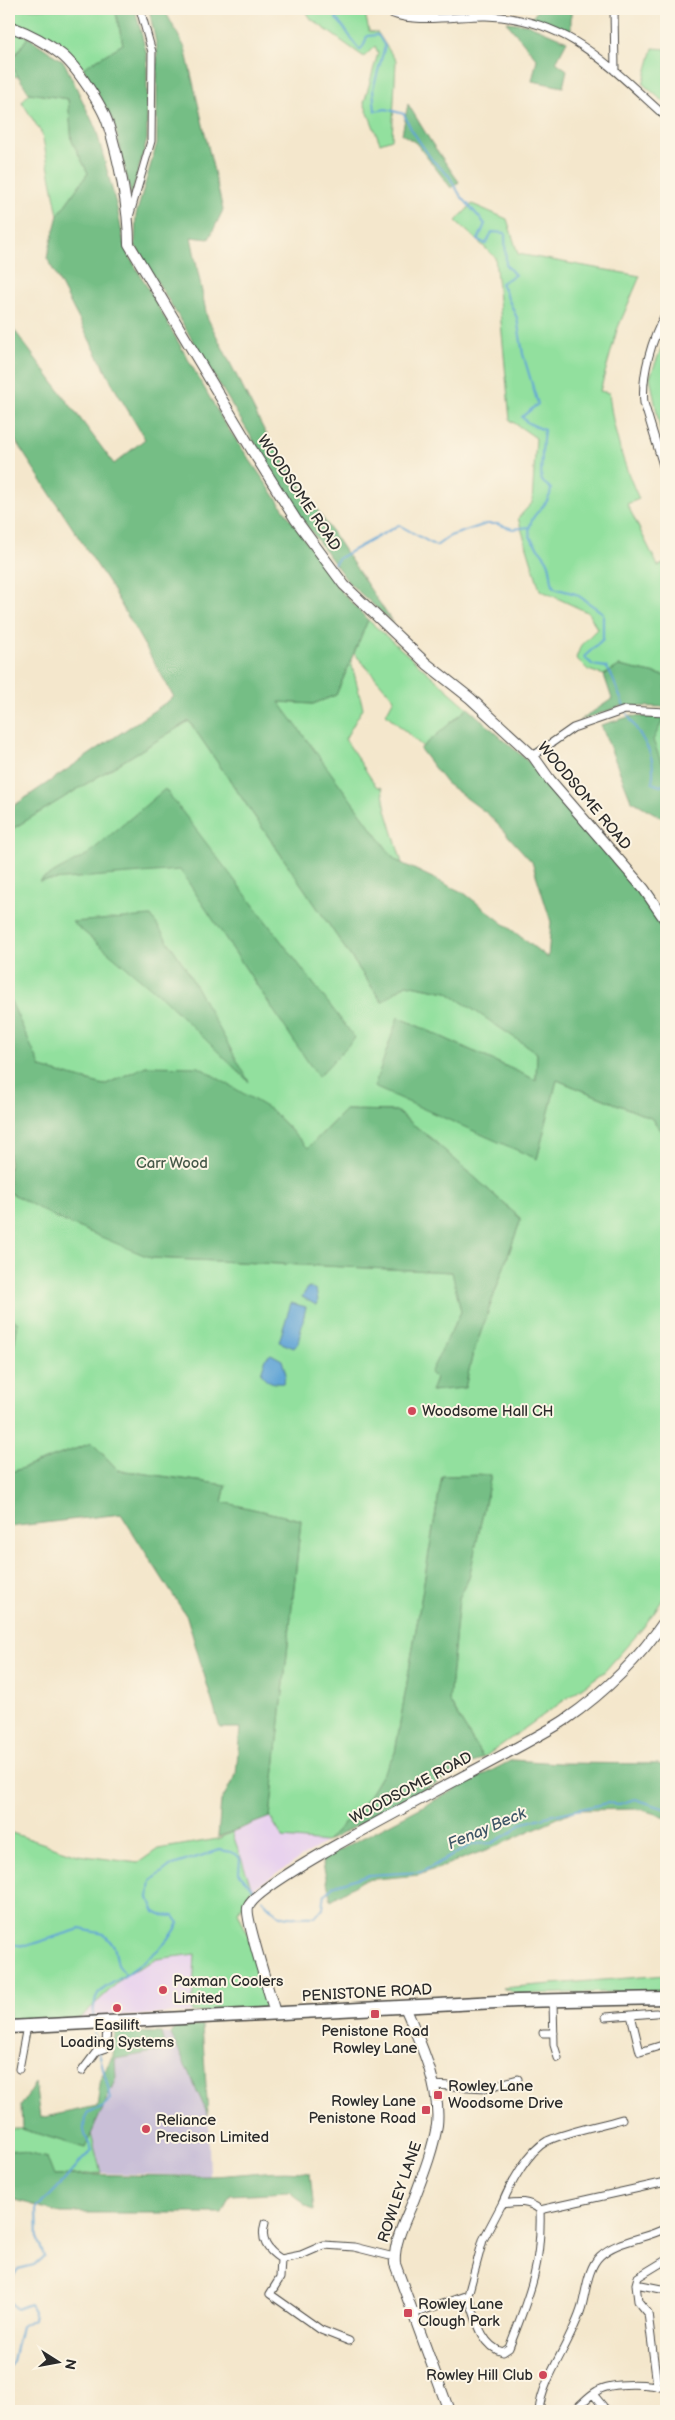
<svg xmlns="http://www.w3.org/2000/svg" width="675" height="2420" font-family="'Balsamiq Sans',sans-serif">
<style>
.built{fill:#e8d2ee}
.industrial{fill:#c9bfd7}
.green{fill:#92e09e;stroke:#5e8664}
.forest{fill:#75be85;stroke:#507458}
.water{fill:#62a5d6;stroke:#466880}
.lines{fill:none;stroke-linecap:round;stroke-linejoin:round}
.stream{stroke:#62a5d6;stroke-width:2}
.street-casing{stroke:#494743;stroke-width:9}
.secondary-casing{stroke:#494743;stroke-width:12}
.highway-casing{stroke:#494743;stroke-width:15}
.street{stroke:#fff;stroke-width:7}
.secondary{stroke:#fff;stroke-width:10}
.highway{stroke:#fff;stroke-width:12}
.poi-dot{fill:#d1495b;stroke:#fcf5e5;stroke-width:2}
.labels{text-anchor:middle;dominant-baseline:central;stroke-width:4;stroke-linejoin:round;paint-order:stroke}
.street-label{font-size:15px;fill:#2b2b2b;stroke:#fcf5e5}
.park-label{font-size:15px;fill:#455848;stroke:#fcf5e5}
.poi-label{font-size:15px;fill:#2b2b2b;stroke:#fcf5e5;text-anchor:start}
.water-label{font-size:16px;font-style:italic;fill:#3e5667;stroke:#fcf5e5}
</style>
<rect width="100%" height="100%" fill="#fcf5e5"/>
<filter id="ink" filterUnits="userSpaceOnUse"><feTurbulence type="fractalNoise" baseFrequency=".02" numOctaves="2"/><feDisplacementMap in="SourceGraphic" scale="10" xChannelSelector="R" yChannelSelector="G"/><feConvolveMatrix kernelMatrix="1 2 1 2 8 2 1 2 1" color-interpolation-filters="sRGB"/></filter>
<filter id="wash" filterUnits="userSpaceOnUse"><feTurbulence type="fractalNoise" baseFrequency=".0096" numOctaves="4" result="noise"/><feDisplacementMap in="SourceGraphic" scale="20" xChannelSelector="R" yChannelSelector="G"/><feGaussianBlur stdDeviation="1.12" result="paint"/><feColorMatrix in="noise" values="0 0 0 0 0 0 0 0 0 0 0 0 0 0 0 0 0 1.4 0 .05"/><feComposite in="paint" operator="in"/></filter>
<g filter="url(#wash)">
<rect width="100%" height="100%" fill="#f4e7cc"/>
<path class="built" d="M270 1817 283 1838 326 1842 252 1889 232 1832Z
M196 1954 192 2012 79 2019 130 1971 157 1959Z"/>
<path class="industrial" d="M161 2033 171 2034 208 2115 210 2176 101 2173 91 2134 116 2078 115 2059 165 2050Z"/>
<path class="green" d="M9 9H115L123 44 83 68 62 45 9 22Z
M305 9H368L365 13 369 31 378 33 396 61 392 139 380 143 364 103 378 53 375 46 364 57 311 19Z
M9 28 28 37 10 63 19 77 9 75Z
M653 48 666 49V104L643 84Z
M29 93 68 99 72 141 88 173 58 215 42 134 22 102Z
M472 204 507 219 518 254 640 276 617 330 600 391 609 393C613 431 623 464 639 499L627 504 658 566 666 563V676L619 666 604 675 588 670 576 658 581 645 597 629 589 613 540 590 518 518 532 503 536 438 510 420 495 257 456 221Z
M666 336V460L650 377Z
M368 620 468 708 423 747 386 714 394 699 354 653Z
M351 661 363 708 345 739 376 786 382 788 386 810 402 863 395 860 278 702 313 704 336 695Z
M664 718 666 719V757L661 762 652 740Z
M189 721 382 1002 406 984 447 992 537 1052 536 1080 398 1017 537 1159 557 1080 651 1118 666 1136V1595L643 1628 604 1672 483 1758 449 1701 459 1598 469 1578 491 1475 442 1476 395 1753 367 1799 326 1842 283 1838 270 1817 301 1520 222 1502 226 1485 118 1470 92 1443 9 1473V1357H12L18 1323 9 1315V1192L151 1258 453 1272 461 1312 431 1373 436 1378 432 1391 465 1387 472 1357 521 1219 433 1140 396 1111 345 1110 308 1148 271 1110 146 1066 104 1085 40 1068 9 997V831Z
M9 1832 78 1855 138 1863 158 1849 218 1839 232 1832 252 1889 238 1912 250 1940 267 2008 192 2012 195 1954 157 1959 127 1974 79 2019 9 2021Z
M666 1975V1990L663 1991 519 1994 502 1988Z
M9 2129H22L85 2148 91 2134 101 2173 53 2176 47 2158 9 2149Z"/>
<path class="forest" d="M115 9H135L147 55V140L131 196 114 122 83 68 123 44Z
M149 9H164L185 48 223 210 209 239 191 237 207 317 265 432 393 623 348 582 296 511 135 245 136 215 157 143V48Z
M538 9H571V32L531 20Z
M506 22 527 24 567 41 556 62 567 70 563 87 532 81 537 59Z
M28 37 64 62 96 129 117 208 125 248 223 421 338 588 368 620 336 695 313 704 279 702 395 860 464 893 548 958 551 922 532 862 488 814 446 783 420 749 468 708 541 773 666 926V1136L651 1118 557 1080 537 1159 374 1087 398 1017 536 1080 537 1053 447 992 406 984 382 1002 189 721 9 831V809L174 697 108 582 9 431V323L114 464 145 439 114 387 47 258 58 215 88 173 72 141 68 99 29 93 10 63Z
M408 104 431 142 459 182 451 188 416 143 402 134Z
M619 666 666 676V707L621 706 579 721 612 699 604 675Z
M632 716 664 718 653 740 661 762 666 767V820L631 800 601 725Z
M165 789 355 1038 318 1077 180 870 39 881 88 854Z
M151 916 184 965 249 1082 162 997 72 922Z
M9 997 41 1068 104 1085 146 1066 199 1067 271 1110 308 1148 345 1110 396 1111 433 1140 521 1219 472 1357 465 1388 431 1391 436 1379 430 1373 461 1312 452 1272 151 1258 56 1218 9 1192Z
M9 1315 18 1323 12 1357H9Z
M92 1443 118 1470 226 1485 222 1502 301 1520 270 1817 218 1837 221 1801 236 1775 240 1728H220L187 1617 121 1514 9 1527V1473Z
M491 1475 469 1578 459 1598 449 1701 483 1758 326 1842 367 1799 395 1753 442 1476Z
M512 1760 559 1763 658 1764 666 1767V1817L639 1809 575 1810 499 1845 419 1875 364 1880 331 1900 322 1859Z
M202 2026 208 2115 171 2034 176 2027Z
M115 2032 161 2033 165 2050 115 2059 116 2078 85 2148 22 2129 21 2106 35 2083 40 2118 97 2106 101 2077 113 2056Z
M9 2149 47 2158 54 2176C106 2173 158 2177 211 2176 244 2175 276 2168 310 2173L314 2211 289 2192 230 2195 222 2213H61L9 2198Z"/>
<path class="water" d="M308 1287 316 1290 318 1300 316 1305 302 1297Z
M291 1303 306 1307 298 1343 294 1348 279 1342Z
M271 1354 282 1360 286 1374 283 1383C274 1384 266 1382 261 1373L266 1358Z"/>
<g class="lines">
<path class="stream" d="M340 9 336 19C347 28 350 40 360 50L364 45 367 36 378 35 385 46 373 89 375 111 386 109 404 114 411 129 432 160 449 176 460 195 485 224 478 240 486 244 492 232 505 233 506 265 515 275 501 283 517 318 523 354 538 404 522 417 528 423 544 430C543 436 540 478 542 481 545 485 548 485 551 489 550 503 539 508 533 518 521 540 541 546 548 562 552 571 550 579 554 588L576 594 603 613V639L584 657 593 665 606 667 611 674 625 709
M334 564 339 558 399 525 436 546 450 536 486 524H497L513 529 529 527
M627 713C640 738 658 752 652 783L660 786 666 784
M262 1899C285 1925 286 1915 315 1917L323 1908 325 1894 333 1886 367 1875 422 1872 473 1844 492 1843 512 1832 520 1824 545 1817 607 1803 619 1804 635 1799 666 1809
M9 1944 26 1946 80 1929 104 1934 114 1946 118 1965 126 1975C145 1960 168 1946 179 1923L174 1916 161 1915 155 1912 149 1898 151 1881 170 1866 219 1850C228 1851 234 1852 240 1858L239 1873 257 1894
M93 2018C94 1988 102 1990 126 1975
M9 2283 18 2269 34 2265 44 2256 38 2241 37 2207C59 2191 72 2168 92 2150 84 2134 80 2127 89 2112L102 2107 111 2099 94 2033
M9 2301 16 2309 30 2304 34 2311 33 2319 21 2326 13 2361 9 2367"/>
</g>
</g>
<g filter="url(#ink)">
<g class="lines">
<g class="street-casing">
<path id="street" d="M385 9C403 26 462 15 486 16 568 18 609 66 666 117
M614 9 615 71
M129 217 151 141 152 52 140 9
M666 313C652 338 641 375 644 403L666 475
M533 756 573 728 625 710 666 712
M553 2001 554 2045 558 2058
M631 2015 640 2052 666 2044
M606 2017 656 2013
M543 2033H554
M19 2069 27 2026
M82 2071 97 2051 106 2048 107 2022
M433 2085 486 2088 518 2079
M502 2204C510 2185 528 2151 547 2141 569 2131 599 2126 622 2119
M540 2210 666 2182
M265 2223C260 2240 267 2250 281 2259L301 2255 324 2245 354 2247 394 2257
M281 2259 280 2278 270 2294 321 2330 349 2341
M636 2284 666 2290
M413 2314 468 2295C475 2314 480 2346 503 2352L509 2348C529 2296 542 2267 540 2210 528 2200 517 2202 502 2204L483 2240 468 2295
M657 2385 648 2313 638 2301 636 2284 638 2277 666 2260
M593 2394 607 2411
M539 2411C542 2378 572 2342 582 2306 586 2291 588 2267 600 2256 617 2240 646 2239 666 2228
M573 2411C581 2405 588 2396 597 2391 611 2382 652 2383 666 2389"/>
</g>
<g class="secondary-casing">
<path id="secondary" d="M9 26C28 33 46 42 62 55 76 66 103 107 108 124 119 158 129 209 129 244L252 450 296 520 344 585 427 664 470 698 533 756 550 780 644 889 666 921
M405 2007C420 2042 441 2087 437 2125 433 2150 423 2175 414 2199 406 2219 393 2242 395 2264L449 2411
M275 2013C271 1997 245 1918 248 1908 256 1877 520 1751 565 1720 604 1693 639 1659 666 1619"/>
</g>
<g class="highway-casing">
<path id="highway" d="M9 2027 517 2001 666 1998"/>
</g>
<use href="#street" class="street"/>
<use href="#secondary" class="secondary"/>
<use href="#highway" class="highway"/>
</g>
</g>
<g class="poi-dot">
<circle cx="412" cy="1411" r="5"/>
<circle cx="163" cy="1990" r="5"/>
<circle cx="117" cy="2008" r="5"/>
<rect x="370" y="2009" width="10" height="10" rx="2.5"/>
<rect x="433" y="2090" width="10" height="10" rx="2.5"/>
<rect x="421" y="2105" width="10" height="10" rx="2.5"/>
<circle cx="146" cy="2129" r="5"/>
<rect x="403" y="2308" width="10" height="10" rx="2.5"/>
<circle cx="543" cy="2375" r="5"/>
</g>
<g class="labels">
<g class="street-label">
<text transform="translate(299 493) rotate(56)">WOODSOME ROAD</text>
<text transform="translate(584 796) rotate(50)">WOODSOME ROAD</text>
<text transform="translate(411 1788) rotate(-28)">WOODSOME ROAD</text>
<text transform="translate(367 1993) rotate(-3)">PENISTONE ROAD</text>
<text transform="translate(400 2192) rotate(-71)">ROWLEY LANE</text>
</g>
<g class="park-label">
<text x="172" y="1163">Carr Wood</text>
</g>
<g class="poi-label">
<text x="422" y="1411">Woodsome Hall CH</text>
<text x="173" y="1981">Paxman Coolers<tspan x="173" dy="17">Limited</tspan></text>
<text x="117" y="2025" text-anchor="middle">Easilift<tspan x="117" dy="17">Loading Systems</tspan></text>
<text x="375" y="2031" text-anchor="middle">Penistone Road<tspan x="375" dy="17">Rowley Lane</tspan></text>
<text x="448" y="2086">Rowley Lane<tspan x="448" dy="17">Woodsome Drive</tspan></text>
<text x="416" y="2101" text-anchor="end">Rowley Lane<tspan x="416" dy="17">Penistone Road</tspan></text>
<text x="156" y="2120">Reliance<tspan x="156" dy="17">Precison Limited</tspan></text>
<text x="418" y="2304">Rowley Lane<tspan x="418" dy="17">Clough Park</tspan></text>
<text x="533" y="2375" text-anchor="end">Rowley Hill Club</text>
</g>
<g class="water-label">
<text transform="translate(487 1829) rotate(-23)">Fenay Beck</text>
</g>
</g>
<rect width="675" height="2420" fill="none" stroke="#fcf5e5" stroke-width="30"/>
<g transform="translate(58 2362) rotate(101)" stroke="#fcf5e5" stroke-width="4" paint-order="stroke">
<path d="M0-4L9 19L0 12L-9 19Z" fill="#2b2b2b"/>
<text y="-8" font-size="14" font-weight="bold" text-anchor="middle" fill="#2b2b2b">N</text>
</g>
</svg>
